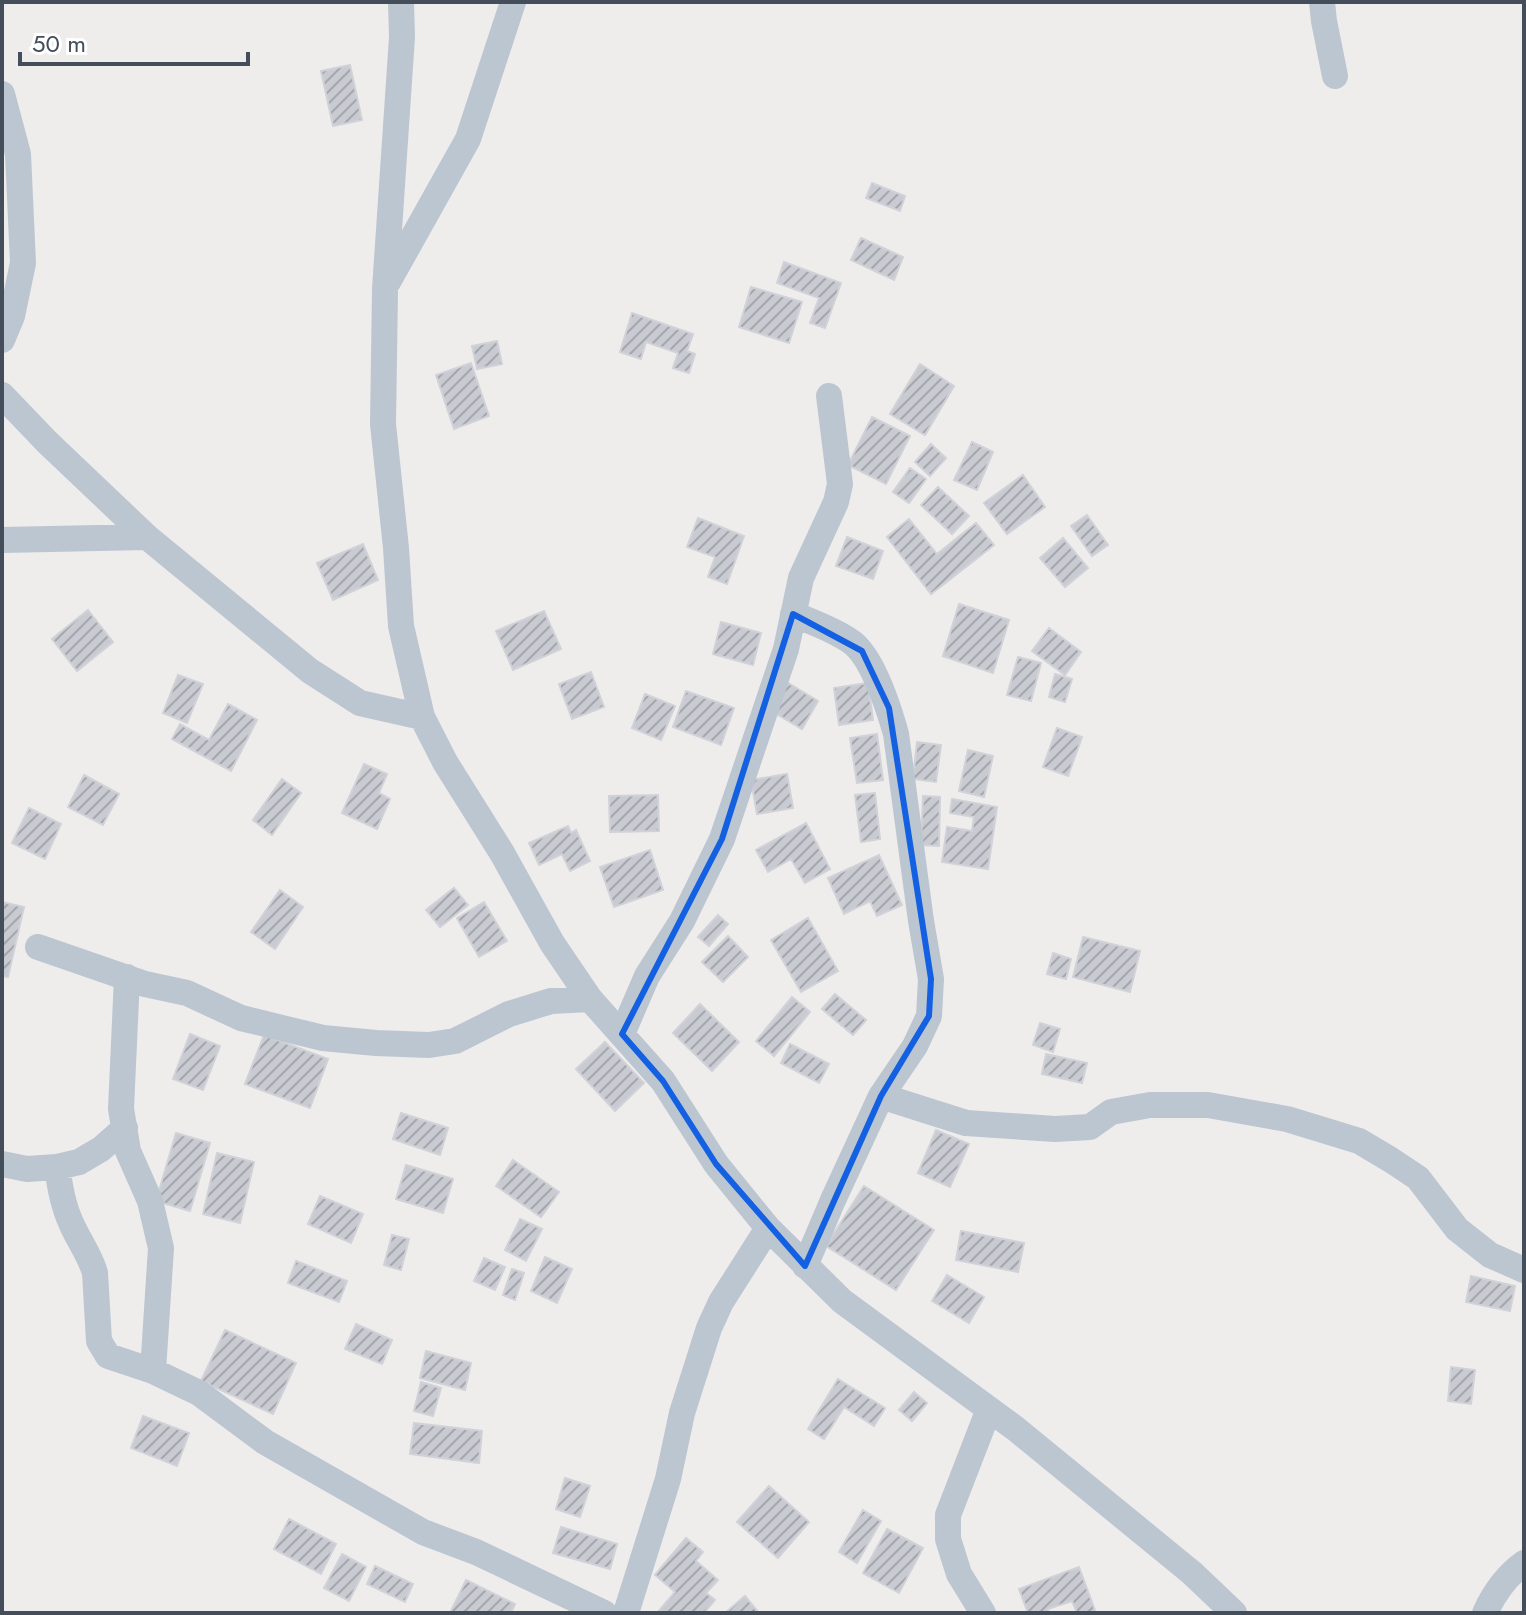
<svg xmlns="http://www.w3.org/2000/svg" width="1526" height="1615" font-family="Jost,sans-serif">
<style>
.building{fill:url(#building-hatch);stroke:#d0d2d8;stroke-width:2}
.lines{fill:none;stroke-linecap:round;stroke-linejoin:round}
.minor{stroke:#bcc6d0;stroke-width:26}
.marked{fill:none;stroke:#1361e2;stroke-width:6;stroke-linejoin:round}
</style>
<defs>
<pattern id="building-hatch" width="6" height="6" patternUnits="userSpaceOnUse" patternTransform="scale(2)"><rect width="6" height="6" fill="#c9cbd2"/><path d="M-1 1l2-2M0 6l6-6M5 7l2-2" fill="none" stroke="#a5a7ad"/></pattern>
</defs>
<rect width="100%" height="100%" fill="#efecec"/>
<path class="building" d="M350 65 362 120 333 126 321 71Z
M872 183 905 196 900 211 866 198Z
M861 238 903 257 894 280 851 260Z
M784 262 841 283 825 328 810 323 819 298 777 283Z
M751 287 802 302 789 343 739 327Z
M632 313 693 334 687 351 695 354 689 373 673 368 678 353 646 342 641 359 620 352Z
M497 341 502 364 477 369 472 346Z
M471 363 489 416 454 429 436 375Z
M920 364 954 386 925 435 890 414Z
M872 417 910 436 886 484 848 465Z
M972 442 993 452 977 490 954 480Z
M931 444 946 458 930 476 915 462Z
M910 468 926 479 909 503 893 492Z
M1023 475 1045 507 1007 534 984 503Z
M938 487 969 516 952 534 921 505Z
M1087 515 1108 545 1092 556 1071 526Z
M698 518 744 536 727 584 708 577 715 557 687 547Z
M909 519 937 554 976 523 994 545 931 594 887 537Z
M847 537 883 551 873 579 836 566Z
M1063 538 1088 568 1065 587 1040 558Z
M363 544 378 580 333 600 317 563Z
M959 604 1009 620 993 673 943 656Z
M88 610 113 642 77 671 52 639Z
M544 611 561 649 513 670 496 631Z
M721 622 761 633 753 665 713 654Z
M1049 628 1081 652 1065 675 1032 651Z
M1018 657 1041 663 1031 701 1007 695Z
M591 672 604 707 572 719 559 684Z
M1055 674 1072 679 1065 702 1049 697Z
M178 675 203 684 187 723 163 713Z
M785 681 818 701 802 729 768 709Z
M868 683 873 720 839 725 834 688Z
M686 691 734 708 721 745 673 727Z
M645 694 675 706 661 740 632 728Z
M228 704 257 720 231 771 172 739 180 724 209 740Z
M1057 728 1082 737 1068 776 1043 767Z
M877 734 883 780 857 783 850 738Z
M917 742 941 745 936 782 913 779Z
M968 750 993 756 984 797 959 791Z
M364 764 387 774 379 793 390 799 377 829 342 813Z
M787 774 793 808 757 814 751 780Z
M84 775 119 794 103 825 68 807Z
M282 779 301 793 272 835 253 820Z
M875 793 880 839 861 842 855 795Z
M658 795 659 831 610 832 609 796Z
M923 796 940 797 939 846 921 845Z
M952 799 997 807 988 869 942 862 947 827 972 831 974 817 950 813Z
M29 808 61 824 45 859 12 843Z
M806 823 830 869 805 883 791 859 768 872 756 850Z
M568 826 571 833 576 830 590 861 570 871 562 854 539 865 529 843Z
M650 850 663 890 614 907 600 867Z
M879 855 902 905 877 916 870 901 844 914 828 878Z
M454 888 468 905 440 927 426 910Z
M280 890 303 907 275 949 251 932Z
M2 902 24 907 8 977 2 976Z
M484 902 507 941 479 957 457 918Z
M718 915 728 924 709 946 698 937Z
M808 918 838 971 801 992 771 940Z
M728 936 748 957 723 982 702 962Z
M1083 937 1140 951 1130 992 1073 977Z
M1053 953 1071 959 1066 979 1047 974Z
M835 994 866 1020 853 1035 822 1009Z
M792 997 810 1012 774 1056 756 1041Z
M700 1004 739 1042 712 1071 673 1033Z
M1040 1023 1060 1029 1053 1052 1033 1045Z
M190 1034 220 1046 203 1090 173 1079Z
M264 1035 328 1059 310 1108 245 1084Z
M605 1042 644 1083 615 1111 576 1069Z
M790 1044 829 1064 819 1083 781 1063Z
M1046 1054 1087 1063 1082 1083 1042 1074Z
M401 1113 448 1128 440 1155 393 1139Z
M936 1130 969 1144 950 1187 918 1173Z
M176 1133 210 1143 190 1211 156 1201Z
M217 1153 254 1162 240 1223 203 1214Z
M513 1160 559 1192 541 1217 496 1186Z
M406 1165 453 1179 443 1213 396 1199Z
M864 1186 934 1230 896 1290 826 1246Z
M320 1196 363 1214 351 1243 308 1224Z
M520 1219 542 1229 526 1261 505 1250Z
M961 1231 1024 1243 1018 1272 956 1260Z
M392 1235 409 1239 401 1270 384 1265Z
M545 1257 572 1269 557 1303 531 1291Z
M484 1258 505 1267 495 1290 474 1281Z
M296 1261 347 1281 339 1302 288 1283Z
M512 1269 524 1273 515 1300 503 1295Z
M947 1275 984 1297 969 1323 932 1301Z
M1471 1276 1515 1286 1510 1311 1466 1302Z
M356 1324 392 1340 382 1364 345 1349Z
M225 1330 296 1363 273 1414 201 1381Z
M426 1351 471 1363 465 1390 420 1378Z
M1451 1367 1475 1370 1471 1404 1448 1401Z
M838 1379 885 1408 874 1426 844 1407 824 1439 808 1429Z
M421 1382 441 1388 433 1416 414 1411Z
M914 1392 927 1403 912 1421 899 1410Z
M143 1416 189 1433 177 1466 131 1448Z
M414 1423 482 1431 479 1463 410 1454Z
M565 1478 590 1486 580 1517 556 1509Z
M769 1486 809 1522 778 1558 737 1522Z
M863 1510 881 1521 857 1563 839 1552Z
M289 1519 336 1544 321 1574 274 1549Z
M561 1527 617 1544 610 1569 553 1553Z
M887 1529 923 1548 899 1593 863 1573Z
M686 1538 703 1552 696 1561 718 1580 706 1593 715 1600 704 1613H660L658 1612 675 1592 655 1575Z
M342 1554 366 1567 349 1601 324 1588Z
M375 1566 413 1584 405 1602 367 1584Z
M1079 1567 1096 1613H1077L1072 1601 1048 1609 1049 1613H1028L1019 1589Z
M466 1580 515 1604 511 1613H450Z
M745 1596 759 1613H725Z"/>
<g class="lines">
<path class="minor" d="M401 2 402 37 385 289 383 424 396 548 401 626 422 717 445 762 502 853 552 943 590 999 663 1081 716 1164 768 1228 842 1301 1016 1429 1192 1573 1234 1613
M1322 2 1324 21 1335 76
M2 94 18 154 23 263 12 316 2 340
M388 282 468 139 513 2
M2 395 47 442 147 537 310 671 360 703 422 717
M2 540 147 537
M793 614C812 622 833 629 850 641 872 655 889 709 896 734L921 921 931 979 929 1016 915 1046 881 1096 833 1200 805 1266
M38 947 145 984 187 993 241 1018 323 1038 376 1043 429 1045 455 1041 509 1014 551 1001 590 999
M127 977 121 1109 128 1151 150 1201 161 1248 153 1371
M622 1034 647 976 682 921 722 839 786 649 801 578 836 502 840 484 829 396
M881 1096 966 1123 1055 1129 1090 1127 1111 1112 1150 1105H1208L1287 1119 1359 1141 1391 1160 1418 1178 1457 1229 1490 1255 1524 1270
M2 1164 27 1169 57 1167 79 1162 101 1149 125 1128
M57 1167C60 1187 63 1206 72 1225 79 1241 90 1255 95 1273L99 1341 108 1356 153 1371 199 1393 265 1442 423 1532 476 1552 604 1613
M626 1613 668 1479 682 1413 709 1328 721 1302 768 1228
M983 1613 959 1574 948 1539V1515L989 1409
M1485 1613C1494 1593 1506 1576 1524 1563"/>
</g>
<path class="marked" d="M793 614 862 651 889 708 931 979 929 1016 881 1096 805 1266 716 1164 663 1081 622 1034 722 839Z"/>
<rect width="1526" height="1615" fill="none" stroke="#444e5a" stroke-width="8"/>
<path d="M20 52v12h228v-12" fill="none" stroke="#444e5a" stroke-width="4"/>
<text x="32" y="52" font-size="24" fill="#444e5a" stroke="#ffffff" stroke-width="6" paint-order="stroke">50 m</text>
</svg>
